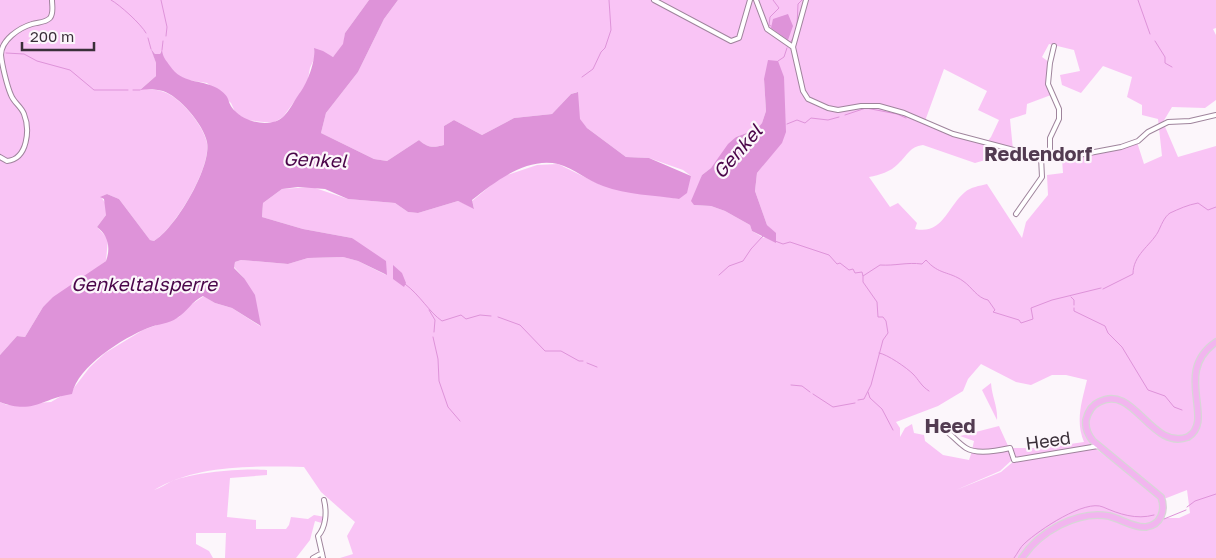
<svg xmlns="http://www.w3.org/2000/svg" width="1216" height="558" font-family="'Golos Text',sans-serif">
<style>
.green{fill:#f9c4f5;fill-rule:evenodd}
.water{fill:#de93d9}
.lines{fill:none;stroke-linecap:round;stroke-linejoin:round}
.stream{stroke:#de93d9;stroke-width:1}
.minor-casing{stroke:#9f849c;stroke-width:6}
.major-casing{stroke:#d8d5d7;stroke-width:8}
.minor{stroke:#fff;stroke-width:4}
.major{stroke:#f2b5ef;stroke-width:5.5}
.labels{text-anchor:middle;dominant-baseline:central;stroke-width:4.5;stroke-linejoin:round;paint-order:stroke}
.street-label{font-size:18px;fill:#3a2f39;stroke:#fcf6fb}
.water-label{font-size:19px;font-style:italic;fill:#4a0549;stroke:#fcf6fb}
.quarter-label{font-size:20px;font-weight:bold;fill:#523b51;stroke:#fcf6fb}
</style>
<rect width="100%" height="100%" fill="#fcf6fb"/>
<path class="green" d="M0 0H369L345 33 344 44 333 57 314 49 315 57 310 68 307 84 283 117 273 123 246 120 235 112 231 103 207 83 182 79 174 72 163 59 161 51 160 54H155L152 50 156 63V76L141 89C148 89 156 89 164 92 180 97 204 126 207 143 211 168 175 228 154 241L150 240 119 199 107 194 101 197 106 204V215L97 227 108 239 106 261 43 307 25 337 17 336 0 355Z
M398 0H1216V28L1213 29 1216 35V100L1205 108 1172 107 1163 122 1178 157 1216 146V558H340L353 554 347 536 355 522 321 492 304 467C256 466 197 464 154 490 160 488 166 484 172 481 196 472 242 468 267 470V475L230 478 227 517 256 520V529H286L289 525 291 517 308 519 314 515 325 517V524L315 521 310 540 296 558H225L226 533H196V544L209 551 213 558H0V402L7 405 51 402 63 395 73 389 90 367 105 353 143 330 179 317 189 306 204 296 215 303 232 308 260 326 244 278 234 267 235 262 241 260 288 264 308 258 343 257 358 261 386 275 352 238 303 229 262 217 263 203 282 189 312 187 348 199 395 203 408 212 418 213 458 201 474 208 472 201 501 177 537 165 558 164 601 185 679 199 691 176 683 170 649 158 626 157 587 128 579 119 577 92 571 94 552 114 514 118 482 135 454 120 444 126V145C433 148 428 148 419 140L387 161 374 159 321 133 326 113 358 72 384 19ZM1049 44 1074 50 1080 71 1060 75 1062 85 1081 93 1103 66 1132 77 1127 97 1142 105V115L1158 119 1162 156 1144 164 1137 142 1130 146 1062 159 1063 173 1047 175 1048 195 1026 222 1022 238 987 184C979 186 971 187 965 192 947 207 943 235 915 229L917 223 898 203 890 207 869 177C880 175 890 172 898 164 908 155 909 147 923 145L975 163 1013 152 953 135 925 121 944 69 987 91 978 110 999 120 991 137 986 143 1013 150 1010 119 1026 114 1027 104 1051 95 1048 84 1049 62 1042 57ZM784 77V116L765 163 757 173 755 191 767 225 771 229 764 238 752 231 750 225 725 211 711 206 694 205 702 175 711 168 736 137 757 129 762 123 766 111 764 79ZM981 364 1016 382 1031 385 1052 375H1066L1087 380C1082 401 1075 421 1084 442L1042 448H1010L1014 459 1073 450 1092 444 1089 438 1086 413 1090 436 1157 490 1164 499 1187 490 1190 513 1179 518H1157C1162 508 1161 503 1155 494L1095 448 1014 461 1001 472 956 490 1000 471 1013 459 1009 449 972 451 969 460 943 455 925 441 924 435 914 433 912 424 905 428 900 437V428L896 422 938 406 963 391 968 379Z
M991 383C992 397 998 407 997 420L982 390Z
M999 426 1009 448 995 451 972 450 974 441 960 436Z"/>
<path class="water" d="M369 0H398L384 19 358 72 326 113 321 133 374 159 387 161 419 140C428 148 433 148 444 145V126L454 120 482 135 514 118 552 114 571 94 578 92 580 119 587 128 626 157 649 158 691 176 687 193 679 199C654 195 627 195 603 186 588 181 574 168 558 164 526 157 495 182 472 200L474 209 458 201 418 213 408 212 395 203 348 199 325 189 298 187 282 189 263 203 262 217 303 229 352 238 386 261 387 275 358 261 343 257 308 258 288 264 241 260 235 262 234 268 244 278 255 295 261 326 232 308 215 303 203 296C192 301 187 312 177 318 169 324 157 324 148 328 123 338 78 366 72 394 43 398 33 415 0 402V355L17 336 25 337 43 307 53 297 106 261C111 248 108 235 97 227L106 215 104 199 100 197 107 194 119 199 150 240 154 241C175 229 212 167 207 142 204 125 179 96 163 91 155 89 147 89 140 90L156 76V63L151 49 155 54H160L162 50C163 58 166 60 170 66 182 84 200 79 217 88 233 98 225 101 235 111 245 122 271 129 284 116 290 110 294 101 299 94 307 84 316 61 314 48L323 51 333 57 343 44 345 33Z
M788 14 793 26 788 40 771 28 773 19Z
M768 60 778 61 784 77 786 132 782 143 757 173 755 191 767 225 776 233V243L752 231 750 225 725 211 711 206 694 205 691 201 702 175 711 168 728 144 736 137 757 129 762 123 766 111 764 79Z
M393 265 402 273 406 283 404 287 393 279Z"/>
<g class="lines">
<path class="stream" d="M111 0C120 5 141 24 146 33
M161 0 167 27 166 36
M1138 0 1150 34
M771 26 769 25 770 17 779 8 773 0
M797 26 798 4 802 0
M148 38 151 49
M1155 41 1165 57V63L1172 67
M790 43 795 35
M162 50 163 41
M6 53 24 54 37 61 70 70 94 90H128
M778 61 784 57 787 48
M582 77 593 69 601 52 605 48 611 30 609 0
M133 90H140
M845 115 866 108 897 114 906 118
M787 124 797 120 805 123 811 118 828 120 839 117
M775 241 783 244 790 242 829 255 837 264 840 263 849 270 853 269 855 273 862 272 863 276 880 265C895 266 907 262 922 264L926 260C939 275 949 271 963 281 972 287 977 298 988 300L995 310 993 312 1019 320 1021 323 1033 319 1031 308 1052 300 1101 288
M719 275 729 266 743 261 751 249 763 236
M405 284C420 295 429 312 442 321L461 315 466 319 480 315 491 316
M1103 289 1133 274C1133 255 1150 246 1158 232 1161 226 1164 217 1170 213 1179 209 1187 205 1198 203L1208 210 1216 207
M1071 297 1074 300V305
M1074 308V311L1105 326 1108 333 1122 347 1148 390 1165 396 1174 407 1182 410
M429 310 435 320 434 332
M498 317 520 325 545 351H561L579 361H583
M433 337 438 359 439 381 448 407 460 421
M879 353C887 354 907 368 913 374 919 380 921 386 929 391
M587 363 597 367
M791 385 802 386 810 392
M868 392 870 398 882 409 893 430
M813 394 833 407 855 403
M858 400 864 399 871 385 883 340 888 333 886 321 883 317H878L877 302 863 282V276
M1187 507 1195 501 1216 494
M1164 519 1186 510
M1014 558C1018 553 1020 547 1025 543 1039 530 1085 499 1103 507 1119 514 1136 520 1154 515"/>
<g class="minor-casing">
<path id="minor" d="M654 0 731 41 739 38 750 0
M756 0 767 29 793 47
M793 47 803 91 808 99 828 108 838 110 861 106H879L904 113 953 134 1041 157 1063 158 1121 147 1138 141 1148 132 1168 122 1190 121 1216 115
M793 47 806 0
M0 157 7 161C28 159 30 129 24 114 21 106 14 103 11 95 7 86 2 65 1 55 1 40 19 28 32 24 38 22 45 23 50 18 54 13 52 6 52 0
M1050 157V138L1059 119V109L1048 84 1050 63 1054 46
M1016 214 1042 177 1041 157
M937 426C949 430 955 441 966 448 977 455 997 451 1010 448L1014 460 1098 446
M313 558 322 553
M323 558 318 536C326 527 327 512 324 500"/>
</g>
<g class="major-casing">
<path id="major" d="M1022 558C1039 532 1077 510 1109 516 1121 519 1134 528 1146 527 1161 525 1166 510 1161 497L1093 441C1088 435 1085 428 1086 420 1088 412 1092 405 1099 402 1134 383 1151 451 1188 437 1216 420 1172 372 1216 342"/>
</g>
<use href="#minor" class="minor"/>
<use href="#major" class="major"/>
</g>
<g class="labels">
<g class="street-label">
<text transform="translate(1048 440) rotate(-8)">Heed</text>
</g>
<g class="water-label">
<text transform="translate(737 151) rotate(-49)">Genkel</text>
<text transform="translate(315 159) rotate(2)">Genkel</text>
<text x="144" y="283">Genkeltalsperre</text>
</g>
<g class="quarter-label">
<text x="1038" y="153">Redlendorf</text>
<text x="950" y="425">Heed</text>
</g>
</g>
<path d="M22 42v8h72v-8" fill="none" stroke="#3a2f39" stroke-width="2.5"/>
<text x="30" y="42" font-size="15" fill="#3a2f39" stroke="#fcf6fb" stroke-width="4" paint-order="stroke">200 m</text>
</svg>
